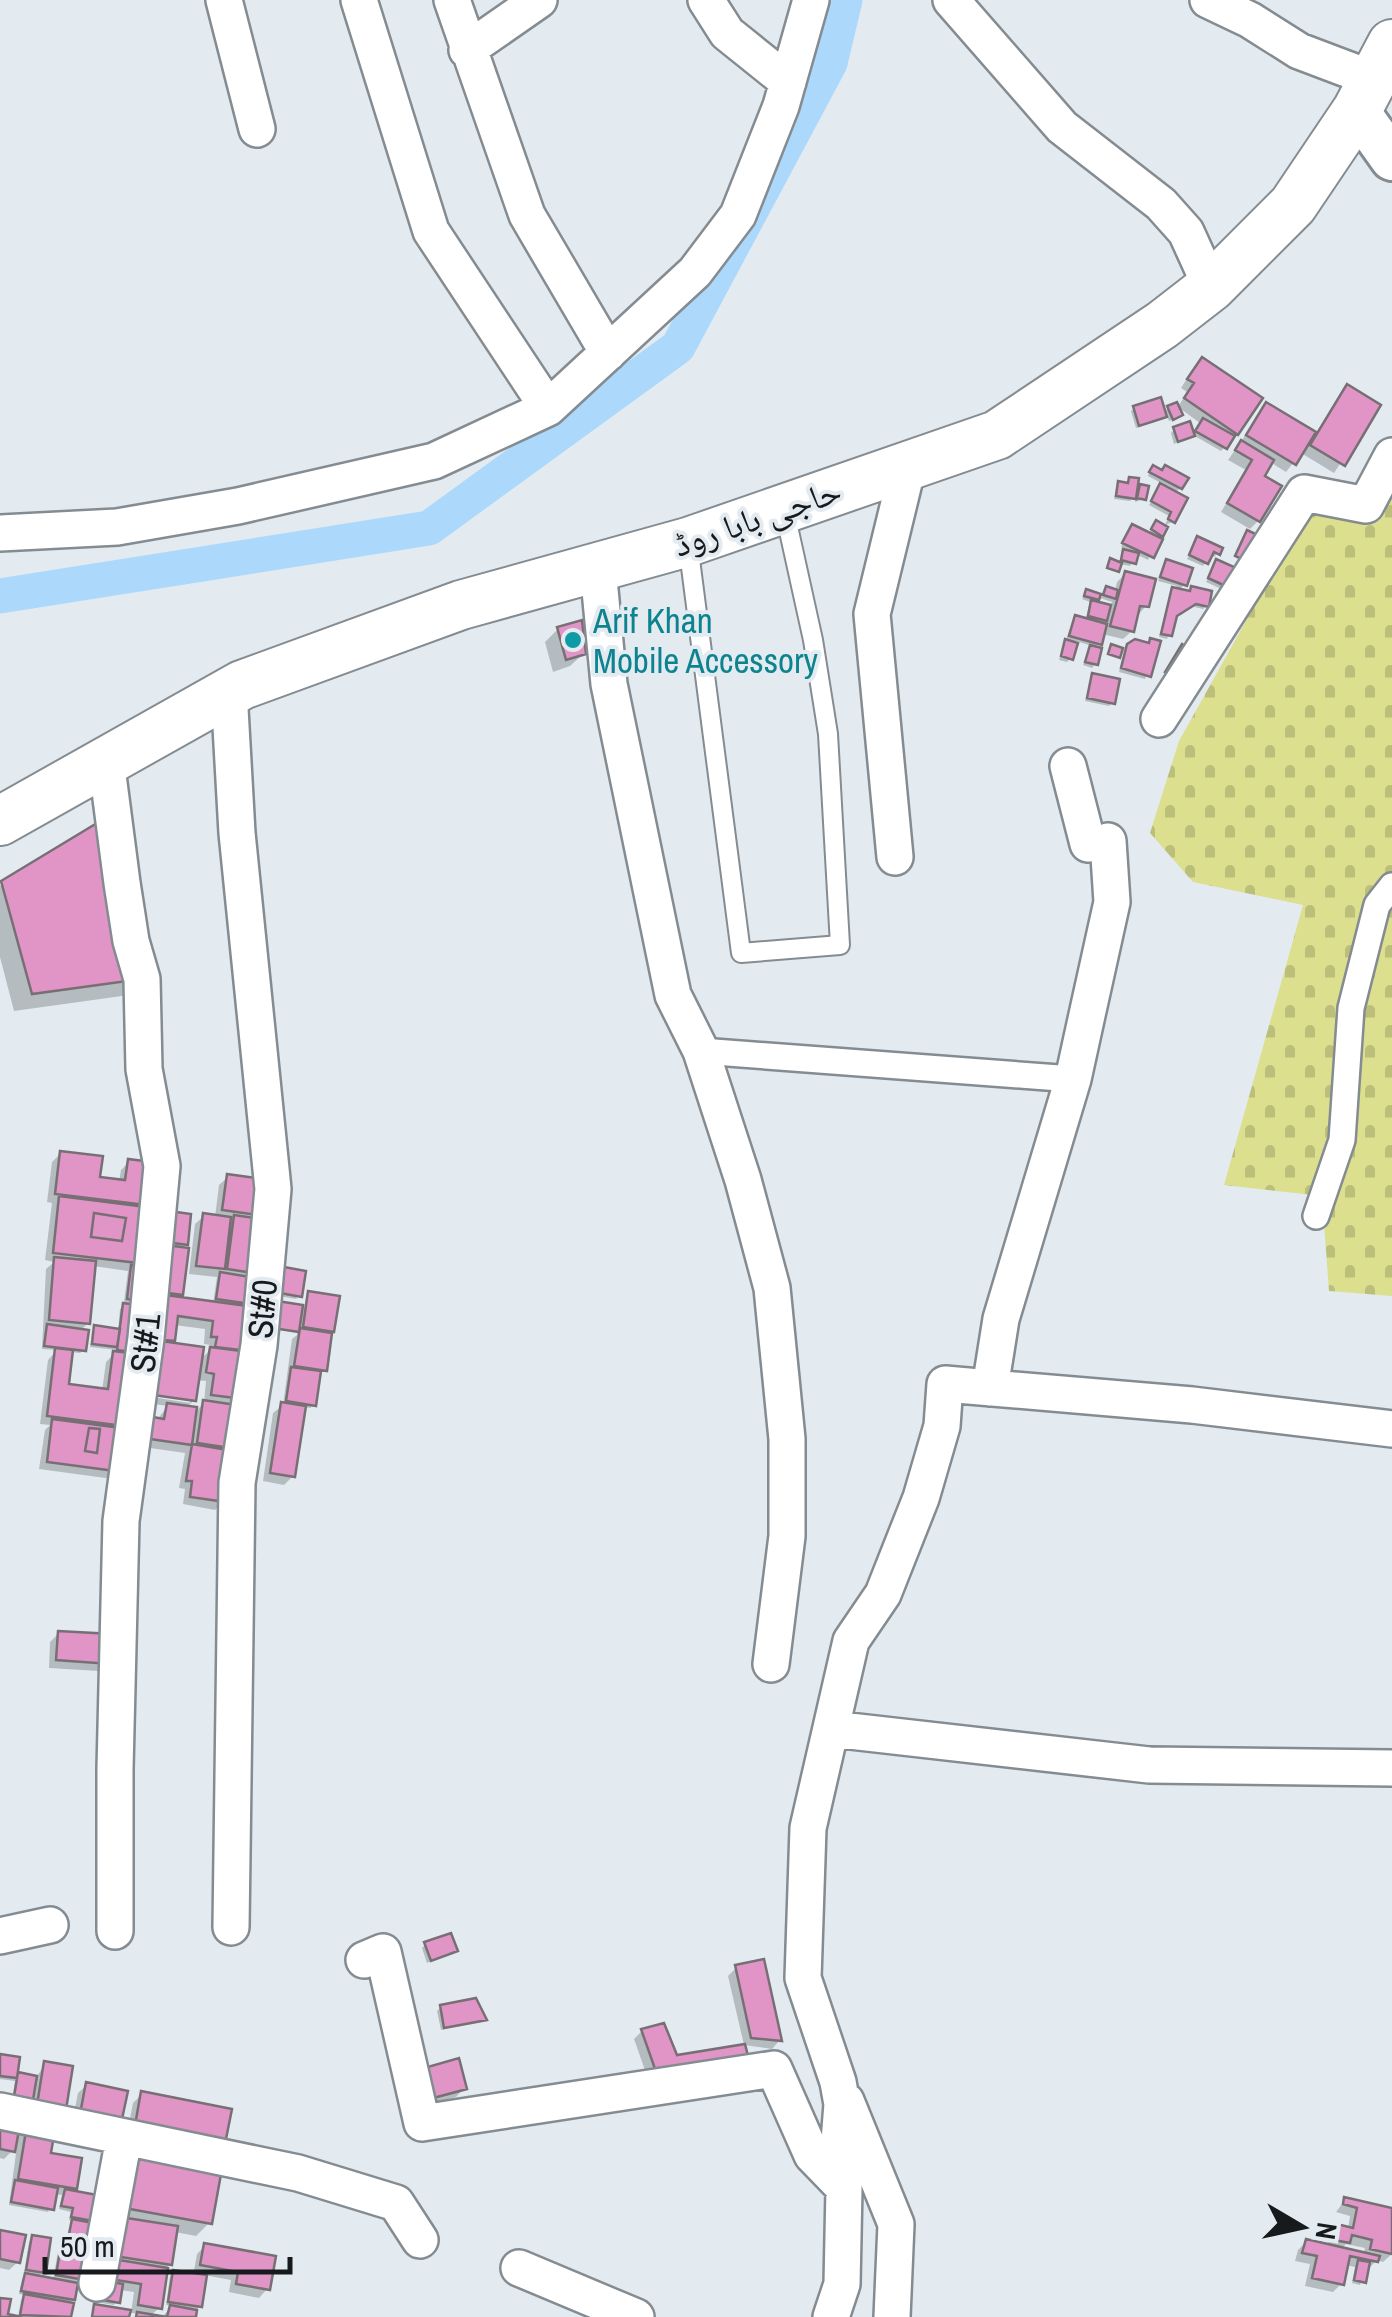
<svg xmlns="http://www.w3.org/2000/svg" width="1392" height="2317" font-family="'Archivo Narrow','Noto Naskh Arabic',sans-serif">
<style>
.cemetery{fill:url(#cemetery-stones)}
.shadow{fill:#0003;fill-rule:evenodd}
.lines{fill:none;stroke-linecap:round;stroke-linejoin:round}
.canal{stroke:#acd9fb;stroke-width:35}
.building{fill:#e195c7;stroke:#776f74;stroke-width:2.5;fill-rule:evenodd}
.service-casing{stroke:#848c91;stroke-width:22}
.pedestrian-casing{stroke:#848c91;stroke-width:30}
.minor-casing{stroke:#848c91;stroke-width:40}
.tertiary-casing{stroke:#848c91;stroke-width:48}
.secondary-casing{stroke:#848c91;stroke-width:52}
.service{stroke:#fff;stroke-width:18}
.pedestrian{stroke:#fff;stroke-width:25}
.minor{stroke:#fff;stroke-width:35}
.tertiary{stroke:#fff;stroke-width:42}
.secondary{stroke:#fff;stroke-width:48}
.culture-dot{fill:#0f9aa8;stroke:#e3ebf1;stroke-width:4}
.labels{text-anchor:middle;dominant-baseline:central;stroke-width:8;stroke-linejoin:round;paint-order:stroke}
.street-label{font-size:35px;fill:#171a1c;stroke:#e3ebf1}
.culture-label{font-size:35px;fill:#0d838f;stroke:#e3ebf1;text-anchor:start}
</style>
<defs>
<pattern id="cemetery-stones" width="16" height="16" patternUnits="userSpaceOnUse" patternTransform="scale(2.5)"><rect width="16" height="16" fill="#dbdf8e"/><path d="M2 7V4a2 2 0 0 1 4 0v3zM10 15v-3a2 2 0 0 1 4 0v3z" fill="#bbbf7a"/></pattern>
</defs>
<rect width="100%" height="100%" fill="#e3ebf1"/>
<path class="cemetery" d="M1392 483V1296L1329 1291 1322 1196 1224 1185 1303 905 1193 882 1150 833 1179 741 1309 508 1374 521Z"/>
<path class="shadow" d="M1194 368 1236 433 1221 451 1193 435 1200 423 1178 407 1187 392 1181 388Z
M1347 387 1378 406 1334 473 1301 453 1286 472 1270 462 1262 477 1258 521 1250 529 1221 512 1246 470 1228 460 1266 405 1315 435Z
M1135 408 1163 414 1168 408 1176 418 1169 421 1166 414 1160 420 1136 428 1131 411Z
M1174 430 1192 435 1174 444 1171 433Z
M1150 471 1180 488 1174 494 1173 522 1167 524 1157 539 1148 560 1136 554 1130 566 1119 564 1126 549 1121 547 1129 530 1148 534 1153 527H1164L1169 516 1149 505 1163 484 1148 476Z
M1130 479 1134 494 1141 487 1144 499 1135 502 1136 494 1130 501 1114 499 1116 488Z
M1198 539 1217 554 1214 557 1210 555 1203 566 1187 559Z
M1166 562 1185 584 1178 591 1188 593 1192 589 1206 606 1203 609 1190 606 1175 617 1167 639 1159 637 1170 593 1177 586 1158 581Z
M1217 562 1228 592 1206 582Z
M1125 574 1146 606 1138 615 1132 631 1123 639 1102 634 1095 649V664L1092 668 1083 665 1092 646 1076 641 1071 658 1067 662 1059 660 1072 622 1075 618 1085 621 1090 602 1082 599 1084 596 1087 592 1102 597 1107 589 1115 591 1117 582ZM1097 597 1112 602 1110 607 1095 603Z
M558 629 584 653 570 666 553 672 545 642Z
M1136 642 1158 644 1145 679 1119 672 1125 651Z
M1093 676 1112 703 1109 706 1085 701Z
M3 883 139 979 122 996 14 1011 0 957V886Z
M61 1153 97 1179 119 1182 121 1170 129 1162 160 1216 185 1244 179 1250 181 1294 175 1299 213 1304 217 1277 189 1274 195 1224 204 1216 215 1217 219 1185 228 1177 267 1182 224 1501 215 1510 183 1504 185 1489 179 1488 185 1453 136 1446 168 1406 139 1402V1395L190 1403V1398L140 1390 113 1479 39 1469 45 1430 50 1425 40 1424 48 1360 57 1350 42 1349 46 1269 54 1262 45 1260 52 1203 47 1202 52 1162ZM93 1266 128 1271 124 1302H127L120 1309 118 1331 95 1328 92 1331 90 1347 118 1350 106 1362 102 1391 66 1387 70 1352 80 1353 84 1350 80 1331 88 1323ZM174 1325 205 1329 204 1344 210 1345 208 1352 199 1361 172 1345ZM196 1380 206 1381 204 1403 197 1410 186 1408 194 1400Z
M271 1272 299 1295 296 1299 267 1294Z
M309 1294 332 1330 324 1370 318 1377 314 1405 310 1408 304 1407 293 1476 284 1485 263 1481 273 1413 283 1405 292 1339 297 1335 264 1329 297 1335V1330L272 1302 304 1307Z
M59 1633 108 1663 99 1671 49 1668 50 1642Z
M425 1945 455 1950 427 1963 422 1948Z
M736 1968 780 2040 772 2049 744 2045 728 1976Z
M441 2007 484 2019 441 2030 437 2011Z
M663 2026 653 2093 634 2039 642 2031Z
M0 2057 15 2074 36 2078 45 2064 54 2123 48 2155 74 2187 69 2193 90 2220 86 2224 95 2247 70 2243 74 2221 69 2220 71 2212 59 2209 62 2195 54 2194 48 2212 9 2205 17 2146 4 2159 0 2158V2118L11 2106 15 2081 0 2079Z
M419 2072 464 2088 456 2097 418 2107Z
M87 2085 125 2093 70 2133 78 2093Z
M142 2094 209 2223 196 2236 175 2232 159 2308 150 2316 153 2317H135L138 2314 128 2312 127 2317H91L95 2307 131 2313 134 2292 120 2290 114 2305 95 2302 133 2103Z
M1345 2200 1392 2211V2254L1383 2262 1377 2260 1366 2271 1360 2285 1352 2283 1355 2267 1345 2265 1341 2284 1333 2292 1305 2286 1310 2264 1295 2261 1298 2250 1306 2242 1327 2246 1329 2236 1338 2227 1348 2229 1350 2216 1336 2212ZM1346 2244 1365 2248 1363 2255 1341 2249Z
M0 2233 18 2262 9 2270 0 2268Z
M33 2238 43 2272 38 2278 53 2281 58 2251 62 2248 85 2283 76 2282 73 2299 67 2304 71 2305 68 2317H18L21 2300 26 2295 19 2294 22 2279 27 2274 24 2273 29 2242Z
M205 2246 267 2289 259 2298 229 2292 231 2280 204 2275 199 2306 194 2317H162L172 2306 166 2305 170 2276 174 2273 193 2276 197 2254Z"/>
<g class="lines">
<path class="canal" d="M0 596 429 528 678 347 830 63 845 0"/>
</g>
<path class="building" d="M1202 357 1263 398 1238 435 1184 398 1194 383 1187 379Z
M1347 384 1381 405 1345 466 1310 445Z
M1161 397 1167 417 1139 426 1133 406Z
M1177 402 1183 415 1173 420 1167 406Z
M1266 402 1316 432 1296 465 1246 435Z
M1203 418 1235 436 1227 449 1195 431Z
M1190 421 1195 436 1178 442 1173 427Z
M1241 440 1274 460 1265 476 1282 486 1260 522 1227 503 1252 460 1235 450Z
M1153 465 1162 470 1165 465 1189 478 1182 489 1149 472Z
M1129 477 1139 478 1136 499 1116 496 1118 481 1128 483Z
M1160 483 1188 498 1175 523 1168 519 1171 512 1151 501Z
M1140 484 1149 486 1146 500 1137 498Z
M1156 520 1168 527 1163 537 1151 529Z
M1132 524 1163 539 1154 558 1122 543Z
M1247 530 1264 538 1252 564 1235 556Z
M1197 536 1223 548 1220 555 1214 552 1208 564 1189 555Z
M1123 549 1139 553 1136 564 1121 560Z
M1110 558 1122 563 1119 572 1107 568Z
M1166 559 1193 568 1187 586 1160 577Z
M1216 559 1243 571 1234 590 1208 578Z
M1125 571 1156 579 1149 607 1140 606 1134 632 1110 626Z
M1106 586 1118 590 1116 599 1103 595Z
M1191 586 1212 591 1209 607 1196 604 1177 616 1172 636 1161 634 1172 587 1190 591Z
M1086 589 1101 594 1099 600 1084 596Z
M1091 600 1111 605 1107 621 1088 616Z
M1075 615 1107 624 1102 645 1069 636Z
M582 620 586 654 566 660 557 627Z
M1150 638 1161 641 1151 677 1121 668 1127 644 1135 639 1149 643Z
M1065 639 1078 643 1073 660 1061 656Z
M1111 644 1123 648 1120 658 1108 654Z
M1182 644 1191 650 1174 678 1165 672Z
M1090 645 1102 648 1098 665 1085 662Z
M1092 673 1120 679 1115 704 1087 698Z
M112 814 142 979 32 994 1 881Z
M60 1151 103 1156 100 1177 125 1180 128 1159 160 1163 154 1206 55 1194Z
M227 1174 270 1180 265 1216 222 1210Z
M59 1196 154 1208 147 1264 53 1253ZM94 1213 126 1218 122 1241 91 1237Z
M162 1210 191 1214 188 1245 158 1241Z
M94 1213 126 1218 122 1241 91 1237Z
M203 1213 231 1217 225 1269 196 1266Z
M234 1215 267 1220 260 1274 227 1269Z
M158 1244 189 1248 183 1295 153 1291Z
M54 1257 96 1261 90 1324 49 1320Z
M131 1265 148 1267 143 1301 127 1299Z
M273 1265 306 1271 302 1297 269 1291Z
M220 1272 262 1279 258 1305 216 1299Z
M308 1291 340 1296 334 1332 303 1327Z
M158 1294 255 1307 249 1351 215 1347 217 1337H211L213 1321 178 1316 175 1341 153 1339Z
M271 1300 303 1305 299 1332 266 1327Z
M123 1303 145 1306 140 1353 117 1350Z
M47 1324 89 1330 86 1351 44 1346Z
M94 1325 120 1329 117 1347 92 1344Z
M300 1328 332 1333 327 1371 294 1366Z
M154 1340 204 1347 196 1401 146 1394Z
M210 1347 249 1352 243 1399 211 1395 214 1374 206 1372Z
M55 1348 73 1350 69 1384 108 1389 113 1351 139 1354 131 1427 47 1416Z
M291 1367 321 1371 316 1406 286 1401Z
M203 1400 243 1406 237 1449 197 1443Z
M281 1402 306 1406 295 1477 270 1473Z
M167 1403 197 1407 192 1445 143 1438 147 1416 164 1419Z
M52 1419 129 1429 123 1472 47 1462ZM89 1428 100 1429 97 1453 85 1451Z
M89 1428 100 1429 97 1453 85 1451Z
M192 1444 234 1451 226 1502 190 1497 192 1481H186Z
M58 1631 112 1634 110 1664 56 1660Z
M451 1933 458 1951 431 1961 424 1942Z
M764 1959 782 2041 751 2038 735 1965Z
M476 1998 487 2020 444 2028 440 2005Z
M664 2023 677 2055 745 2044 751 2068 661 2086 641 2029Z
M0 2054 20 2057 17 2078 0 2076Z
M459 2058 467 2089 426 2100 417 2070Z
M44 2061 73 2066 65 2116 36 2111Z
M18 2072 37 2076 32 2106 13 2103Z
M86 2082 128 2091 119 2133 78 2125Z
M141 2091 232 2109 223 2154 133 2137Z
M0 2115 21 2119 15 2152 0 2149Z
M28 2119 56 2123 51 2153 82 2158 77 2189 18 2179Z
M130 2145 223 2163 212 2224 119 2207Z
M15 2180 58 2188 54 2210 11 2202Z
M65 2189 97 2195 93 2221 71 2217 73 2208 61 2206Z
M1344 2197 1392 2208V2254L1370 2249 1372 2240 1352 2235 1350 2243 1334 2240 1337 2224 1353 2228 1357 2208 1343 2204Z
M114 2216 178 2226 172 2265 108 2255Z
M72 2219 104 2225 101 2245 68 2239Z
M0 2230 26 2235 20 2263 0 2259Z
M32 2235 51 2238 46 2273 26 2270Z
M1306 2239 1380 2256 1378 2262 1350 2256 1344 2285 1312 2278 1317 2256 1302 2253Z
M204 2243 276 2256 270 2290 236 2284 238 2272 200 2265Z
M61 2245 96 2251 91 2281 56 2275Z
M107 2258 168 2268 162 2309 138 2305 141 2284 104 2278Z
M1358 2260 1370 2262 1366 2283 1354 2280Z
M173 2270 207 2275 202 2307 168 2302Z
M25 2273 78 2283 75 2300 21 2291Z
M100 2280 123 2284 120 2303 97 2299Z
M24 2294 74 2303 71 2317 20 2315Z
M0 2298 11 2299 8 2314 22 2317H0Z
M94 2304 131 2310 129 2317H92Z
M170 2305 197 2310 196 2317H136L137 2312 167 2317Z"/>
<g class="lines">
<g class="service-casing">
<path id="service" d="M688 544 741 953 840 945 828 734 813 640 785 513"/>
</g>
<g class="pedestrian-casing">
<path id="pedestrian" d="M701 1051 1073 1079
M1316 1216 1342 1140 1351 1008 1377 905 1392 886"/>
</g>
<g class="minor-casing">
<path id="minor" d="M224 0 257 129
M359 0 431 231 548 408
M452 0 527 215 608 353
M706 0 727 33 788 82
M951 0 1062 127 1161 204 1186 232 1211 287
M1208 0 1250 20 1299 51 1373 79
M467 50 539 0
M0 533 117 527 238 506 434 461 548 408 695 272 738 215 781 106 811 0
M598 569 609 684 673 995 701 1051 743 1180 772 1288 787 1439V1536L771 1664
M229 691 237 833 273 1189 259 1345 237 1483 231 1927
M1159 719 1304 493 1366 505 1392 456
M106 760 122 883 131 941 142 979 144 1069 162 1166 146 1338 121 1521 115 1769V1931
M1068 766 1088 844
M895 857 872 614 908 466
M990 1388 1001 1319 1073 1079 1087 1015 1112 902 1108 841
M832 1729 1149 1765 1392 1768
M0 1936 50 1925
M364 1960 383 1952 422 2123 774 2069 812 2155 844 2188
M846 2101 896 2224 892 2317
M0 2111 298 2173 396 2203 420 2240
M519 2268 636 2317
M97 2283 124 2138
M831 2317 842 2284 844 2188 839 2142 842 2104 838 2082 803 1978 808 1828 851 1641 883 1594 921 1498 942 1426 945 1384 1192 1405 1392 1429"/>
</g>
<g class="tertiary-casing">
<path id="tertiary" d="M1357 110 1392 159"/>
</g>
<g class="secondary-casing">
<path id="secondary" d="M0 821 242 685 461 605 688 542 997 435 1162 325 1211 287 1293 205 1357 110 1392 44"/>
</g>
<use href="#service" class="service"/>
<use href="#pedestrian" class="pedestrian"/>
<use href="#minor" class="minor"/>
<use href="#tertiary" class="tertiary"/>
<use href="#secondary" class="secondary"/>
</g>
<circle class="culture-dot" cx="573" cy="640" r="10"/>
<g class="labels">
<g class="street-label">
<text transform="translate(757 517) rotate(-19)">حاجی بابا روڈ</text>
<text transform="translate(262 1309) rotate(-85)">St#0</text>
<text transform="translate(145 1343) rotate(-84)">St#1</text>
</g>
<g class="culture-label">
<text x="593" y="620">Arif Khan<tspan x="593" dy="40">Mobile Accessory</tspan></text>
</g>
</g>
<g transform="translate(1302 2227) rotate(99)" stroke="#e3ebf1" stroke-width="8" paint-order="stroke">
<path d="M0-8L18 38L0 25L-18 38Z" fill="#171a1c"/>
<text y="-15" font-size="28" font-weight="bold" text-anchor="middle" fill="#171a1c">N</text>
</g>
<path d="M45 2257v15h245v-15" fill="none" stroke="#171a1c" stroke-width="5"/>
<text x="60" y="2257" font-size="30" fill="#171a1c" stroke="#e3ebf1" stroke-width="8" paint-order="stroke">50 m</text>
</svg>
